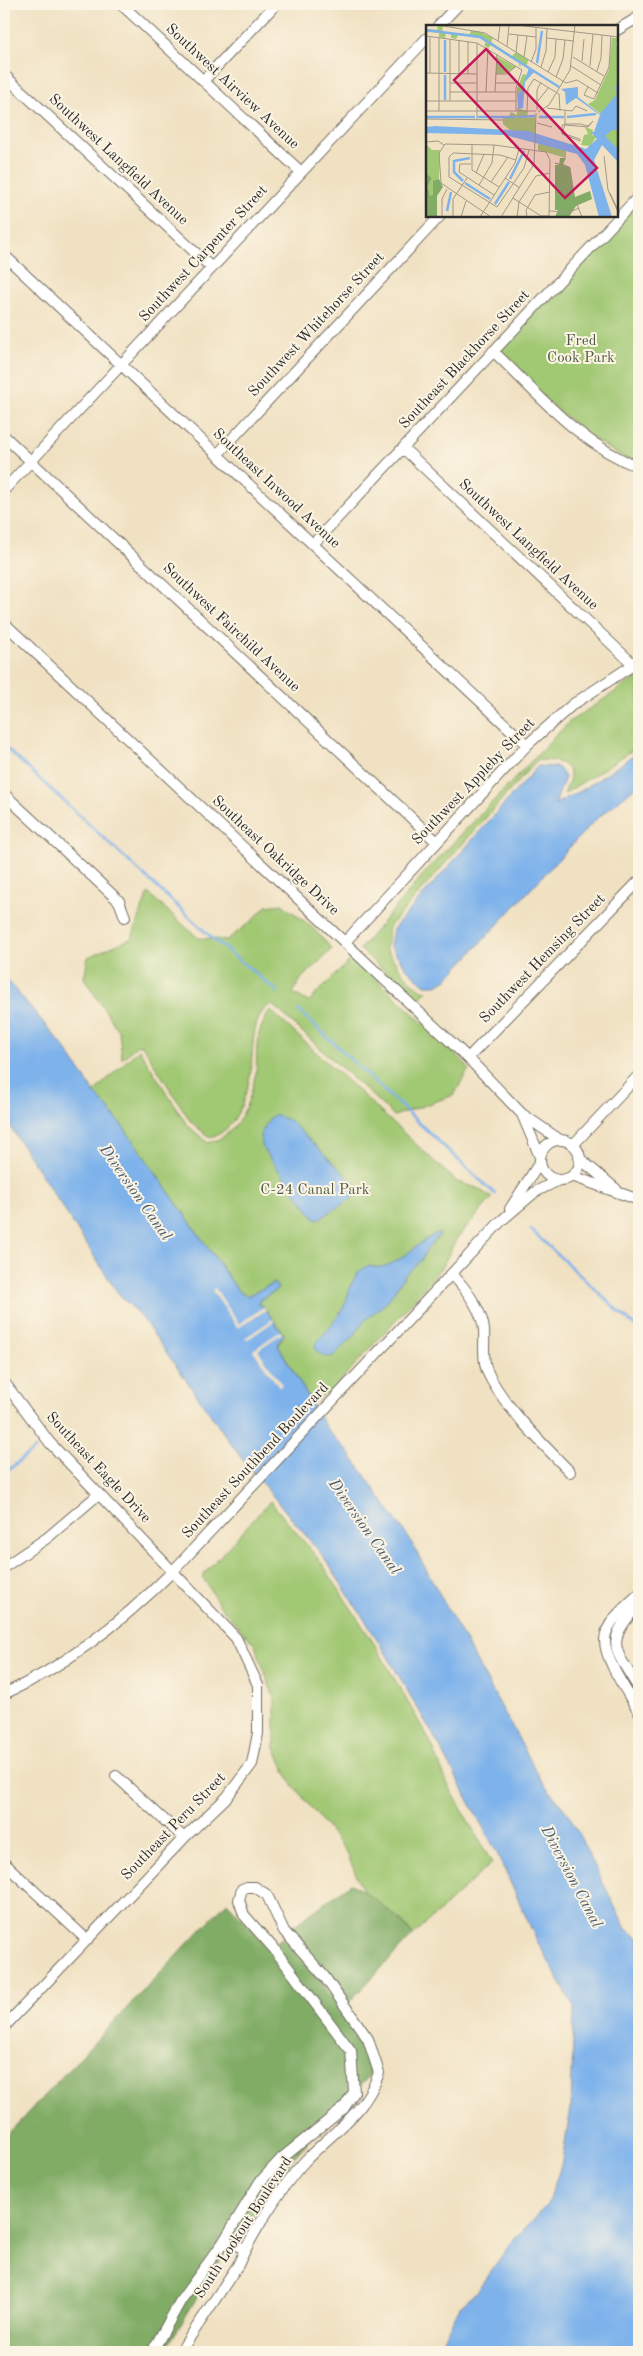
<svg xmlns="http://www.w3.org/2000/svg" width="643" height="2356" font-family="'Old Standard TT',serif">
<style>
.green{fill:#a1c873;stroke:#667a4f}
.forest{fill:#80ac65;stroke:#566c48}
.water{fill:#7eb2eb;stroke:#546e8b}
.pier{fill:#f0e1c2}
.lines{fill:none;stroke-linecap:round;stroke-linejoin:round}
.stream{stroke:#7eb2eb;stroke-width:2.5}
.minor-casing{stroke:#706b60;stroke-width:12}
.minor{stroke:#fff;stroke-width:10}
.labels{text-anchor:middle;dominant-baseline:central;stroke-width:4;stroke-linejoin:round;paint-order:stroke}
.street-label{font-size:15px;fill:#2b2b2b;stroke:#fcf5e5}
.park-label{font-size:15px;fill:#4e5a41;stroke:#fcf5e5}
.water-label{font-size:16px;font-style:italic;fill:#485a6e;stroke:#fcf5e5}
.inset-river{fill:none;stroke:#7eb2eb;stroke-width:2.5}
.inset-road{fill:none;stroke:#a19886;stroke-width:1}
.view{fill:#c2185b;fill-opacity:0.15;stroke:#c2185b;stroke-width:2.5}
.inset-edge{fill:none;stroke:#2b2b2b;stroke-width:2.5}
</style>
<rect width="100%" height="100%" fill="#fcf5e5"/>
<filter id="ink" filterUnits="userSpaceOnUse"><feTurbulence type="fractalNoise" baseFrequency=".02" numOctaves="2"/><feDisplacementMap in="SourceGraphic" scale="10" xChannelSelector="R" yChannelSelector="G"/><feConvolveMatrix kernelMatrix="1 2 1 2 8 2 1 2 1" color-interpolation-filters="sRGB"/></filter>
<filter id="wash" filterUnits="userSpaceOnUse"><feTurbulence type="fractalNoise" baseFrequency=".0096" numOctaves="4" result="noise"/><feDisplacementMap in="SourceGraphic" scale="20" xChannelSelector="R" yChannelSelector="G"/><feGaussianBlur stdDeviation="1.12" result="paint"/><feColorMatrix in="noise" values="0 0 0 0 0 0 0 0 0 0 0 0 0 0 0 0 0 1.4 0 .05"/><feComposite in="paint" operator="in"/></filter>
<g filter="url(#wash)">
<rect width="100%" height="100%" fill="#f0e1c2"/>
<path class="green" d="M639 203V464C583 442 541 393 497 352Z
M639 676V746L564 794C566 789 570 781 570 775 568 760 547 759 536 761L389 927 386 949C394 960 413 990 427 991L417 1001 360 949 428 869 569 722Z
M148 893 198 938 227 940 253 920 266 906 282 904 312 927 332 949 301 979 293 993 308 1002 353 957 462 1060 469 1069 454 1095 394 1116 274 1006 270 1005C249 1017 254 1056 250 1077 245 1100 235 1131 210 1138L191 1122 142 1045H137L122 1059 119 1032 84 978 88 957 132 938Z
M270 1010 457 1182 477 1188 492 1198 457 1238 443 1265 421 1292 328 1395 325 1393 312 1403 278 1345 284 1334 264 1307 258 1304 260 1300 278 1289 274 1283 247 1296 239 1292 124 1128 94 1092 139 1049 187 1125 208 1143C238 1136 249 1104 255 1077 258 1065 255 1051 258 1038 260 1028 265 1019 270 1010Z
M270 1501 321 1562 377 1648 431 1743 447 1783 492 1863 413 1935 401 1920 363 1891 347 1853 290 1781 275 1748V1701L255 1645 220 1606 202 1576Z"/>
<path class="forest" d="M351 1884C375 1897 395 1914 413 1935L349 2002 328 1972 289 1929Z
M227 1902 262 1940 267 1949 282 1938 320 1979 363 2042 369 2057 370 2075 294 2157 236 2240 218 2239 217 2249H229L210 2276 164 2352H4V2138Z"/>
<path class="water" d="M639 752V784L594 821 447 979 437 985H425L407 969 390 946 393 929 538 766 558 767 565 777 555 804 584 789Z
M4 976 65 1048 94 1092 124 1128 239 1292 247 1296 274 1283 278 1289 260 1300 258 1304 264 1307 284 1335 279 1340 278 1345 328 1431 347 1450 410 1540 541 1780 569 1815 626 1929 639 1938V2352H436L460 2306 475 2293 511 2243 547 2205 561 2166 571 2108 574 2007 537 1941 497 1853 439 1745 381 1645 323 1556 242 1459 142 1318 118 1293 4 1117Z
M274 1115 289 1120 355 1184 357 1187 355 1196 319 1219H315L263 1149 260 1135 270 1118Z
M439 1233 440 1235 426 1250 422 1259 405 1275 387 1302 365 1320 354 1336 332 1357C323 1356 317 1356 315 1345 324 1333 339 1318 345 1304 350 1291 353 1270 369 1266 395 1274 416 1240 439 1233Z"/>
<path class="pier" d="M215 1288 239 1324 264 1307 266 1310 238 1328 212 1290Z
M273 1319 274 1321 247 1340 245 1338Z
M281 1331 282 1333 258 1350 282 1385 279 1387 253 1350Z"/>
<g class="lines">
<path class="stream" d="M4 746 212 938 278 992
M298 1010 495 1194
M530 1229 639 1330
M4 1473 35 1449"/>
</g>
</g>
<g filter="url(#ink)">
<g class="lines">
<g class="minor-casing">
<path id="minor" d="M121 4 301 172
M438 26 459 4
M617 30 639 17
M4 75 212 268
M203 81 276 4
M4 255 527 745
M493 351C538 394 580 445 639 467
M4 436 437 842
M403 448 633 664
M217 455 440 216
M4 490 427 38
M313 544 639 196
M4 623 468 1058 522 1114 560 1140
M4 794 119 901 125 917
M345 942 527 745 572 705 639 661
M468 1058 639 881
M522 1114 540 1157
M540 1160a20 20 0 1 1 40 0a20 20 0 1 1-40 0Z
M573 1145 639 1075
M579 1158 616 1189
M572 1176 639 1200
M510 1209 540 1162
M452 1274C465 1288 482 1310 484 1330 485 1343 482 1359 487 1371 502 1405 544 1445 570 1472
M4 1382 50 1443 236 1638 258 1685V1733L252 1764 227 1797 184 1838 4 2027
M4 1567 47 1538 99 1494
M639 1594C627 1605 606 1622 605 1639 604 1660 629 1694 639 1712
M639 1605C602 1643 616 1650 639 1689
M4 1694C68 1665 124 1620 173 1571L501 1221 535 1192 559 1180
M116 1776 184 1838
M4 1863 86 1939
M222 2244H233L245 2249
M152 2352 181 2300 222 2244 259 2183 282 2158 344 2108 354 2092 351 2051 275 1950 244 1915 239 1900 242 1889 247 1887H255L267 1895 284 1931 324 1976 368 2039 379 2073C364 2115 333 2131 304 2162 281 2187 252 2234 238 2265L180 2352"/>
</g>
<use href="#minor" class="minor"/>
</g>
</g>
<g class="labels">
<g class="street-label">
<text transform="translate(232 87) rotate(43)">Southwest Airview Avenue</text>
<text transform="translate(118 160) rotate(43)">Southwest Langfield Avenue</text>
<text transform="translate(204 254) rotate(-47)">Southwest Carpenter Street</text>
<text transform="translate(317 325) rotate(-47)">Southwest Whitehorse Street</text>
<text transform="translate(465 360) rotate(-47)">Southeast Blackhorse Street</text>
<text transform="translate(276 489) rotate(43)">Southeast Inwood Avenue</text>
<text transform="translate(528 545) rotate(43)">Southwest Langfield Avenue</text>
<text transform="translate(231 628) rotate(43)">Southwest Fairchild Avenue</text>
<text transform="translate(474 782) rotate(-46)">Southwest Appleby Street</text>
<text transform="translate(275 856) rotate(43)">Southeast Oakridge Drive</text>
<text transform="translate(543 959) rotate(-46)">Southwest Hemsing Street</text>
<text transform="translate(256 1461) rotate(-47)">Southeast Southbend Boulevard</text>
<text transform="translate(98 1468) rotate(47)">Southeast Eagle Drive</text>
<text transform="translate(174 1827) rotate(-46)">Southeast Peru Street</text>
<text transform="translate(244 2228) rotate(-57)">South Lookout Boulevard</text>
</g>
<g class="park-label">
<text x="581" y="341">Fred<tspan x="581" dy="17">Cook Park</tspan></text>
<text x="315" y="1190">C-24 Canal Park</text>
</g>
<g class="water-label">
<text transform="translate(135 1193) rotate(55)">Diversion Canal</text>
<text transform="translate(364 1527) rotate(55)">Diversion Canal</text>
<text transform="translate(571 1877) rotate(62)">Diversion Canal</text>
</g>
</g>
<g transform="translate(426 25)">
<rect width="192" height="192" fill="#f0e1c2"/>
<path d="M12 1H17L16 7 44 9 45 6H52L67 13 65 17 86 31 90 27 102 35 101 40 95 38 94 43 93 38 65 20 62 23 58 20 60 17 53 12 32 10 30 14 25 13V9L20 8 19 13 13 12V8L0 7V4L11 5ZM186 13H192L190 20 192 18V131L178 113 179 92 162 79 169 75 183 44ZM70 31 90 42 81 48 70 49ZM97 49 101 50 94 68H91V83L102 86 101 93 109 92 110 111 84 105 77 99V93H82L85 87 91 90V64ZM159 102 167 105 166 110 171 111 164 121 155 120 158 110 162 109ZM112 118 140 125V133L112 125ZM0 119 6 125H14L13 154 8 156 7 171H4L2 161 6 153 0 150Z" fill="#a1c873"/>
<path d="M134 133H140L137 139 144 142 149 172 164 166 166 174 150 181 143 192H129L132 185H129V140H133ZM0 149 6 153 2 161 4 171 7 170V156L13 154 17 162 11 171V192H0Z" fill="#80ac65"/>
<path d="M103 43 109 46 99 57 97 83 92 84 91 68H94ZM189 60 192 61V105H186L179 111 192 124V137L176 120 168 135 186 192H173L159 140 151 129 79 110 0 108V102L9 101 102 106 160 124 171 114 165 107H168L174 90 150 73 140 80 139 67 135 64 152 62V72L174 89 191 69Z" fill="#7eb2eb"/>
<path class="inset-river" d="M0 5 54 12 133 62M111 38 116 6M19 47V15M19 75V50M0 92H49M52 92H89M91 92 109 91M113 92H138M141 92 170 89M84 154 98 126M37 156 28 147V136L44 133M39 158 64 174M69 179 83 157M21 186 25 167"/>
<path class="inset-road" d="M12 0 59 8 140 58 151 55 172 68M90 0 193 12M83 9 110 12M0 11 51 18 96 45 90 63V86M4 12V48M13 13V86M121 13 148 16M72 16 74 0M81 21 83 0M90 27 92 10M98 32 101 11M147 32 178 51M156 36 158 14M105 37 110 24V3M145 41 175 60M164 41 167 9M115 42 120 26 121 3M171 46 175 33 176 10M122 47 129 32 130 14M0 48 51 49M33 49V15M42 49V16M69 49H81L90 41M130 52 137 34 139 15M24 58H51M69 58H90M162 62 158 70 168 74 183 42 185 11M24 67H90M60 67 62 23M69 67 71 29M0 76H90M24 76V14M111 77 123 62M121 83 146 86 150 81 161 86M111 85V65L115 57M0 86H110M101 86 102 63 108 54 133 69 134 86M139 86V100L136 108 154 114V116L136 109V100H137L139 99H154L162 101 167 96 162 102 139 100M112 87 123 80 144 45 149 0M0 94 77 95M51 94V18M111 98 126 102M0 117 12 116 18 120M46 119V145L73 162M178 131 182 165 193 189M90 135 74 130 27 128 23 132V152L71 182 98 143 103 125M45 139H34L33 147 68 170M133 139 129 138 144 143 148 172 156 192M50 148 58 129M79 153 94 163M65 157 82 132M53 160 66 138 68 120M184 168 191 183M87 173 115 191H123M123 186 144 187 153 183M16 192V174L21 164M27 192V174L41 153M35 192 40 176M54 192 89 138 93 124M65 192 15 158 13 128 19 119 68 120 120 127 124 135 123 192M75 192 108 139 110 88M91 192 93 177 110 151 124 148M101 192 100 185 109 170 124 167"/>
<path class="view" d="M60 24 171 143 139 173 28 55Z"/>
<rect width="192" height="192" class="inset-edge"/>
</g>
<rect width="643" height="2356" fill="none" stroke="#fcf5e5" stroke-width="20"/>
</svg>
